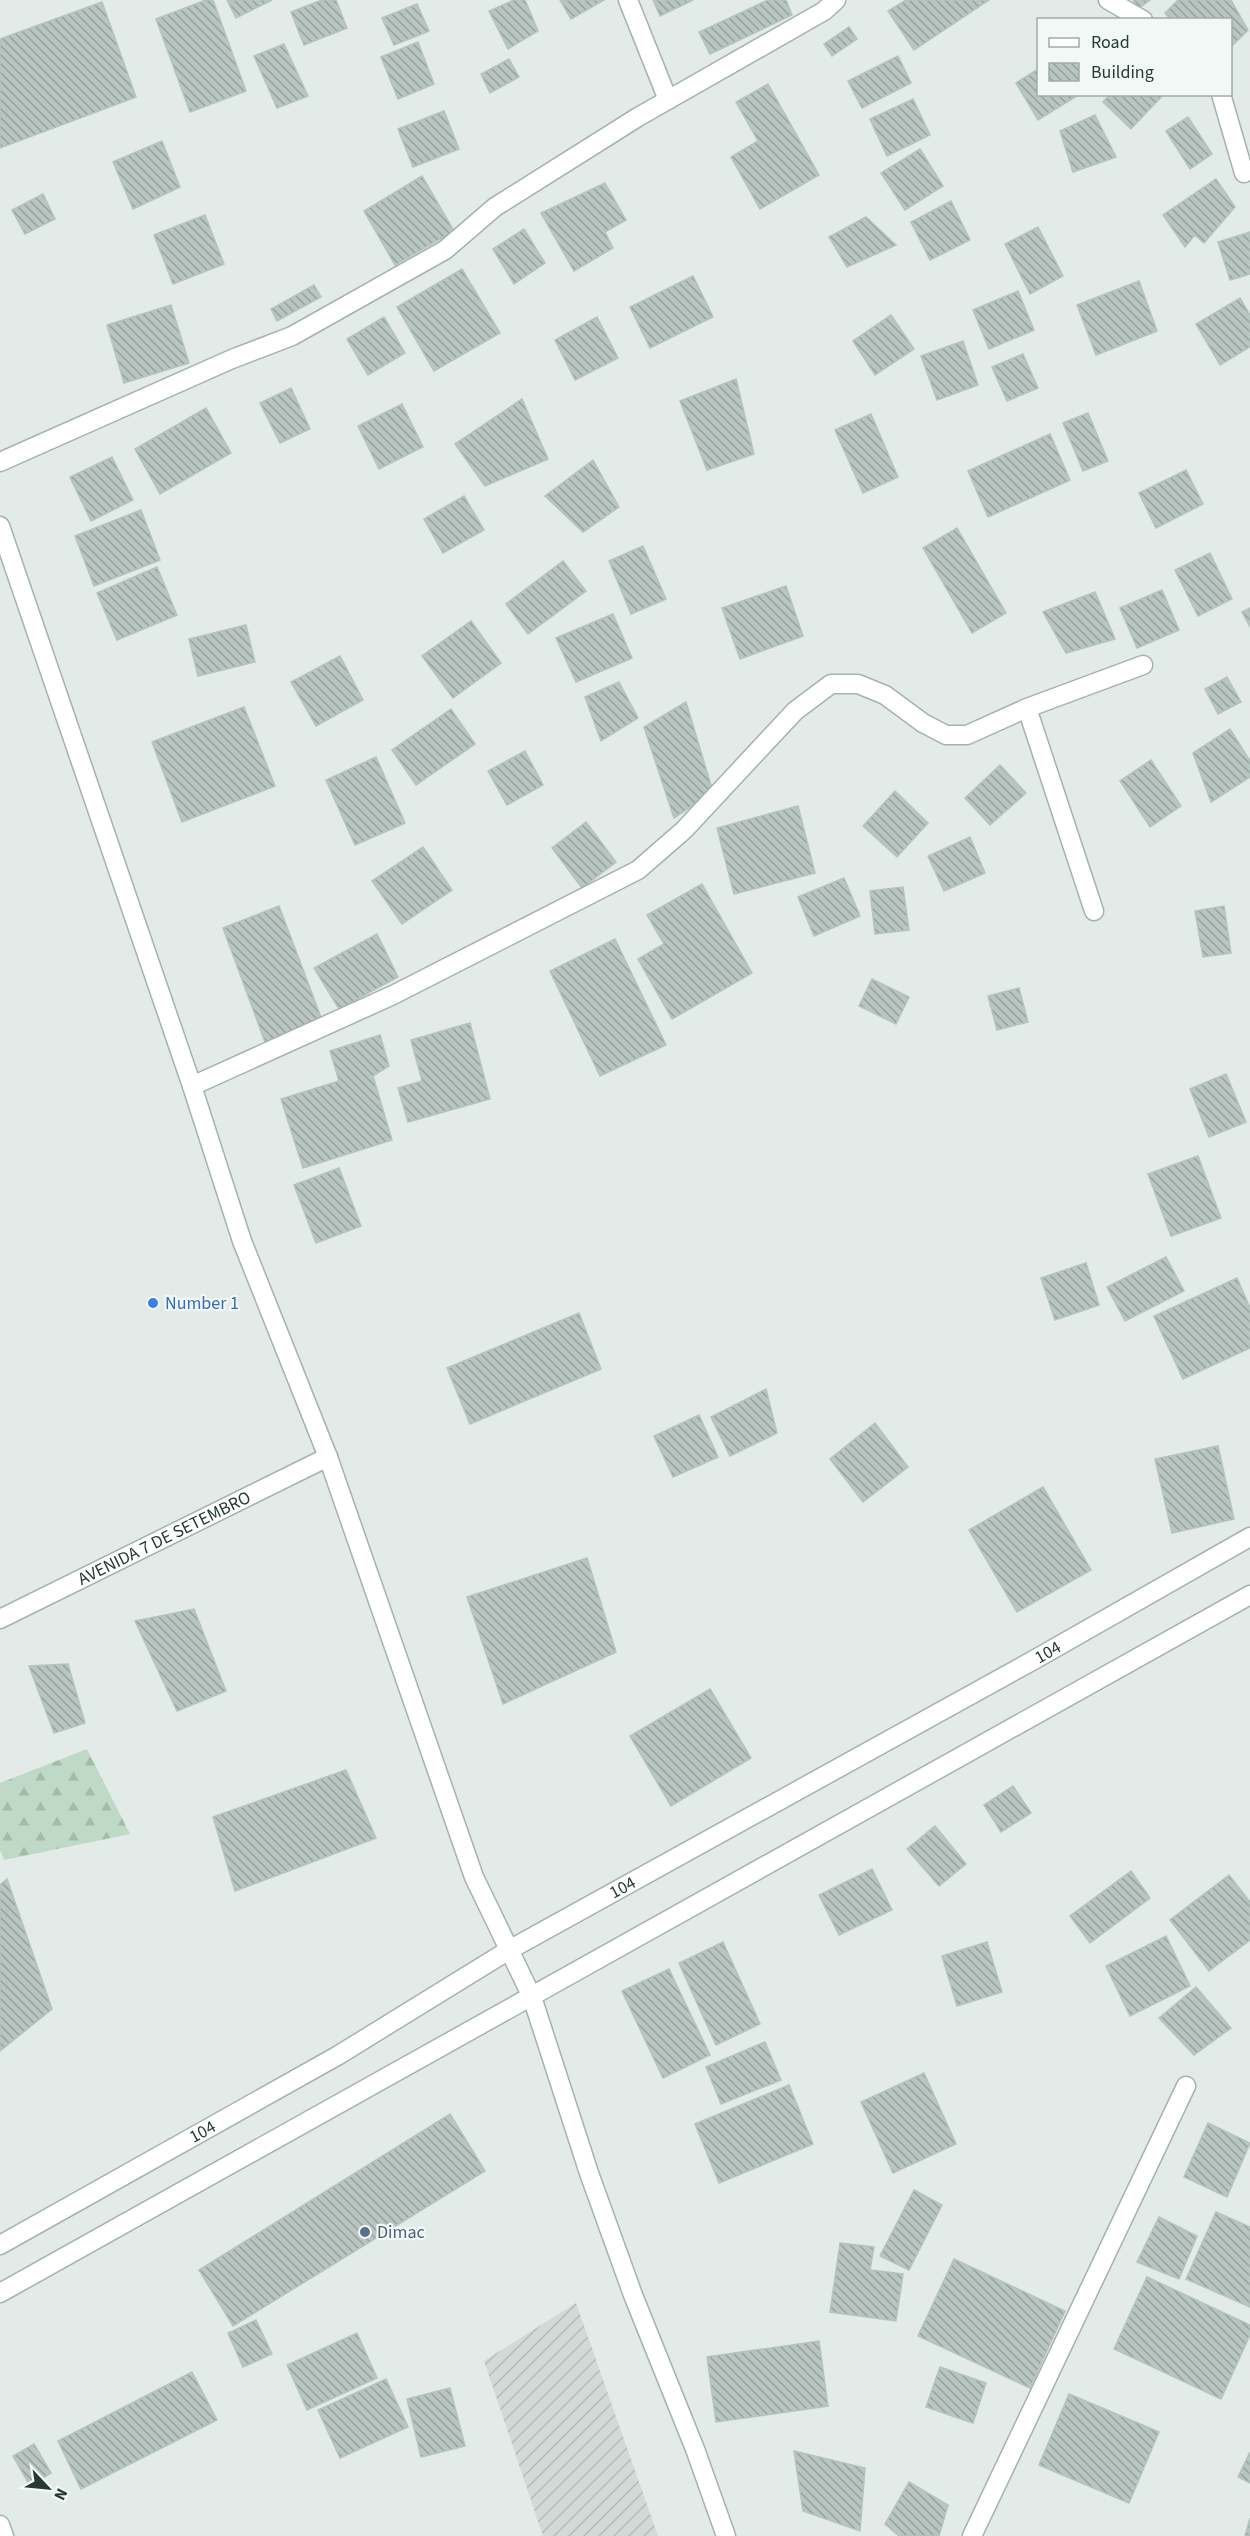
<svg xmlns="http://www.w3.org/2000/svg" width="1250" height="2536" font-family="'Source Sans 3',sans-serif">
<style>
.industrial{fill:url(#industrial-furrows)}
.forest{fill:url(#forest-firs)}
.building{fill:url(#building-back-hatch);stroke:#b5c3be;stroke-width:1.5}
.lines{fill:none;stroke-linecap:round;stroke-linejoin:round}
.minor-casing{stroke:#a5b2ae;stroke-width:21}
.minor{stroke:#fff;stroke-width:18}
.shop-dot{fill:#3f7fe0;stroke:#f2f8f5;stroke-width:2}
.service-dot{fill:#5c6f8a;stroke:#f2f8f5;stroke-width:2}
.labels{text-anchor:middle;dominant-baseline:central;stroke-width:4.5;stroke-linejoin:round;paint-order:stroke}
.shop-label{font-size:18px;fill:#366cbe;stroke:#f2f8f5;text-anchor:start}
.street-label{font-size:18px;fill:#243a35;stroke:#f2f8f5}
.service-label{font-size:18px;fill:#4e5e75;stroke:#f2f8f5;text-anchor:start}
</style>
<defs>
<pattern id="industrial-furrows" width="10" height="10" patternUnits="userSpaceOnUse" patternTransform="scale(1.5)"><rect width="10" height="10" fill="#d1dad6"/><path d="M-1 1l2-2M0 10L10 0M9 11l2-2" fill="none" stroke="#b3bcb8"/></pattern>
<pattern id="forest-firs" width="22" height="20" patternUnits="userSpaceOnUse" patternTransform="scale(1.5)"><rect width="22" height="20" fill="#bed9c6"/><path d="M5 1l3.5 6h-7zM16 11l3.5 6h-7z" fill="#a3bbab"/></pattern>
<pattern id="building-back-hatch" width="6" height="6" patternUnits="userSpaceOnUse" patternTransform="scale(1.5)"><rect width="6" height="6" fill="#b8c5c0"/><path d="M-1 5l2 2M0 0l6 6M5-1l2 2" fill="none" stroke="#95a19d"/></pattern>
</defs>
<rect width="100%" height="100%" fill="#e2ebe7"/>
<path class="industrial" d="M576 2303 658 2536H543L484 2361Z"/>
<path class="forest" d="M87 1749 130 1834 4 1860 0 1850V1783Z"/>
<path class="building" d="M206 0H213L246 91 190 112 156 19Z
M227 0H272L236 18Z
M322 0H336L347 28 304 45 291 12Z
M514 0H525L538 31 508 49 489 11Z
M560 0H604L571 19Z
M653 0H693L660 16Z
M768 0H786L792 15 710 54 699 32Z
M906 0H989L914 50 888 11Z
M1133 0H1150L1139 8Z
M1178 0H1231L1248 30 1230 48V20H1171L1165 13Z
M102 2 136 97 0 148V39Z
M417 4 429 31 394 45 382 18Z
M849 27 857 39 832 56 824 44Z
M418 42 434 84 398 99 381 57Z
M284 44 308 96 277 108 254 56Z
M898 56 911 83 862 108 848 81Z
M509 59 519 77 490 93 481 74Z
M1038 69V94H1080L1038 120 1016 83Z
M768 84 819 175 760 209 731 157 758 141 736 102Z
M1110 94H1164L1131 129 1103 102Z
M913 99 930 135 887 156 870 119Z
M444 111 459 149 413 167 398 129Z
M1095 115 1116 157 1073 172 1060 131Z
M1188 117 1212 154 1190 169 1166 131Z
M162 141 180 187 133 209 113 162Z
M920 149 943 186 905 210 881 173Z
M422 176 454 231 395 265 364 211Z
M1216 179 1235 207 1204 243 1195 235 1185 247 1163 215Z
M605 183 626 220 605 232 613 248 574 271 541 213Z
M43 194 55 219 25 234 12 210Z
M951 201 970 240 930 260 911 222Z
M205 215 224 264 173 284 154 235Z
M866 217 896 245 847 267 829 237Z
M1038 227 1063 276 1030 294 1005 244Z
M524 229 545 263 514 284 493 249Z
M1250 232V274L1230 280 1218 242Z
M462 269 500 333 434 371 397 307Z
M693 276 713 317 650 348 630 307Z
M1139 281 1157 331 1096 355 1077 305Z
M314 285 321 297 277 321 271 309Z
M1018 291 1034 330 989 349 973 310Z
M1240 298 1250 315V347L1220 365 1196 324Z
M171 305 189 363 124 383 107 325Z
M891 315 914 349 875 375 853 341Z
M384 317 405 353 368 375 347 339Z
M597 317 618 358 575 380 555 340Z
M963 341 978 385 937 400 921 356Z
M1023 354 1038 388 1007 401 992 367Z
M736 379 754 454 707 470 680 401Z
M291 388 310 429 280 443 260 403Z
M522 399 548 459 485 486 455 444Z
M402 404 423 447 379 469 358 426Z
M206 408 231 453 160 494 135 449Z
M1088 413 1108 461 1083 471 1063 423Z
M871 414 898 477 863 493 835 430Z
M1050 434 1070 480 988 517 968 471Z
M112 457 133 500 91 521 70 477Z
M593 460 619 507 583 532 545 496Z
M1186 470 1203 504 1156 528 1139 493Z
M464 496 484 530 443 553 424 519Z
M141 510 160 560 94 586 75 536Z
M957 528 1006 613 972 633 923 548Z
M643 546 666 599 631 614 609 561Z
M1210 553 1232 599 1198 616 1175 570Z
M563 561 586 591 528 634 506 604Z
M157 567 177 615 117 640 97 593Z
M786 586 803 636 740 659 722 608Z
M1162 590 1179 630 1137 648 1120 608Z
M1095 592 1115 639 1066 653 1043 612Z
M1250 608V627L1242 612Z
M613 614 632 658 576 682 556 638Z
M471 621 501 663 453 698 422 656Z
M246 625 255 662 198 676 189 639Z
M340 656 363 700 316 726 291 682Z
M1227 677 1241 702 1218 714 1205 689Z
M619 682 638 718 601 741 585 697Z
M686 702 713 792 674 818 644 727Z
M244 707 275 786 182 822 152 742Z
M451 709 475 744 416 785 392 750Z
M1230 729 1250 761V777L1211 802 1193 753Z
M525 751 543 785 507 805 488 771Z
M376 757 405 823 355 845 326 780Z
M1151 760 1181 806 1150 827 1120 781Z
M1000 765 1026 793 990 825 965 798Z
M895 791 928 823 897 857 863 826Z
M798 806 815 873 734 894 717 828Z
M586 822 616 862 582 888 552 848Z
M970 837 985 873 944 891 928 856Z
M423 847 452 890 402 924 372 881Z
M844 878 860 916 814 936 798 897Z
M702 884 752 973 672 1019 638 959 664 944 647 915Z
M903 887 909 930 875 934 870 891Z
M279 906 322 1020 265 1042 223 928Z
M1224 906 1231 953 1203 957 1195 911Z
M377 934 398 977 339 1009 314 968Z
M615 939 666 1045 600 1076 550 971Z
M872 979 909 997 896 1024 859 1006Z
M1019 988 1028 1022 997 1030 988 996Z
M470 1023 490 1099 408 1122 398 1088 422 1081 411 1040Z
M380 1035 389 1066 373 1076 392 1140 303 1168 281 1099 339 1081 330 1051Z
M1226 1074 1246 1122 1209 1137 1190 1089Z
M1198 1156 1221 1218 1171 1236 1148 1174Z
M339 1168 361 1226 316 1243 294 1185Z
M1166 1257 1184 1291 1125 1321 1107 1287Z
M1086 1263 1099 1305 1055 1320 1041 1278Z
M1237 1278 1250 1308V1348L1183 1379 1154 1316Z
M579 1313 601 1369 470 1424 447 1368Z
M766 1389 777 1433 730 1456 711 1417Z
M699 1415 718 1457 673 1477 654 1436Z
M875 1423 908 1467 863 1502 830 1459Z
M1218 1446 1234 1519 1172 1533 1155 1459Z
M1043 1487 1091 1570 1017 1612 969 1530Z
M587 1558 616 1652 503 1704 467 1597Z
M194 1609 226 1691 177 1711 135 1621Z
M68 1664 85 1723 54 1733 29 1666Z
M710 1689 751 1758 671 1806 630 1736Z
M346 1770 376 1838 235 1891 213 1817Z
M1013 1786 1031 1813 1001 1832 984 1805Z
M935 1826 966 1864 939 1886 907 1849Z
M872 1869 892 1910 839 1935 819 1895Z
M1131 1871 1150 1898 1090 1943 1070 1916Z
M1229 1875 1250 1902V1940L1209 1971 1170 1920Z
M7 1879 52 2009 0 2051V1885Z
M1166 1936 1190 1986 1130 2016 1106 1966Z
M723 1942 760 2024 716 2045 679 1963Z
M987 1942 1002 1992 957 2006 942 1956Z
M669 1969 710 2055 663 2078 622 1991Z
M1196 1987 1231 2028 1194 2055 1159 2018Z
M765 2042 781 2080 721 2104 706 2067Z
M924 2073 956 2144 893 2173 861 2102Z
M789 2085 813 2144 719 2183 695 2124Z
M450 2114 485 2171 233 2326 199 2270Z
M1208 2123 1250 2143 1227 2197 1184 2177Z
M914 2190 942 2205 909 2270 880 2256Z
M1216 2212 1250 2227V2307L1186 2279Z
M1159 2217 1197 2236 1179 2279 1137 2262Z
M840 2243 874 2247 870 2270 903 2274 896 2321 830 2312Z
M954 2259 1065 2311 1030 2388 918 2336Z
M1147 2277 1250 2325V2335L1221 2399 1114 2349Z
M256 2320 272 2354 243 2367 228 2333Z
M357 2333 377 2378 307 2410 287 2365Z
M819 2341 828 2406 716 2422 707 2357Z
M940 2367 986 2383 973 2423 926 2407Z
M192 2372 217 2420 81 2489 58 2441Z
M386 2379 408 2427 340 2458 318 2410Z
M450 2388 465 2446 421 2457 407 2399Z
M1069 2394 1159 2432 1129 2503 1039 2465Z
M34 2444 51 2473 30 2486 13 2456Z
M794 2451 865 2468 860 2531 803 2511Z
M1250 2452V2483L1238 2477Z
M909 2482 948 2505 939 2536H899L885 2524Z
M1250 2518V2536H1245Z"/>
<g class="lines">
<g class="minor-casing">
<g id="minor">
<path d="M628 0 668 100"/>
<path d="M1108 0 1143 20"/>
<path d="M1221 94 1244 173"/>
<path d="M0 462 232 359 292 336 445 250 495 207 638 117 824 11 836 0"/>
<path d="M0 526 192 1086 242 1241 328 1457 474 1877 532 1997 589 2173 633 2295 695 2449 726 2536"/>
<path d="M1027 708 1143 665"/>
<path d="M192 1086 393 995 638 870 684 830 795 711 831 684H858L885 695 923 723 946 735H967L1027 708 1094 911"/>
<path id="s1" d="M0 1619 328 1457"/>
<path id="s2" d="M0 2245 337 2056 509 1950 1032 1661 1250 1537"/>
<path d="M0 2293 1250 1595"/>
<path d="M0 2525 4 2536"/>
<path d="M972 2536 1186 2086"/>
</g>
</g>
<use href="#minor" class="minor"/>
</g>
<circle class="shop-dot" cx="153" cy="1303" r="6"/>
<circle class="service-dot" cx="365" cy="2232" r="6"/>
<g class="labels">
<g class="shop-label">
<text x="165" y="1303">Number 1</text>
</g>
<g class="street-label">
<text stroke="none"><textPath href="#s1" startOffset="183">AVENIDA 7 DE SETEMBRO</textPath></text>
<text stroke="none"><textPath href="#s2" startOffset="1204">104</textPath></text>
<text stroke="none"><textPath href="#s2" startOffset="718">104</textPath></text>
<text stroke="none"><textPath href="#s2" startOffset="232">104</textPath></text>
</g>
<g class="service-label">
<text x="377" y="2232">Dimac</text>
</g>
</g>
<rect x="1037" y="18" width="195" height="78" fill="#f2f8f5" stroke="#a0aca8" stroke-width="1.5"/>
<rect x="1049" y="38" width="30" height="9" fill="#ffffff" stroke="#a0aca8" stroke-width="1.5"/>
<text x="1091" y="48" font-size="18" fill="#243a35">Road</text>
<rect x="1049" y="63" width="30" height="18" fill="url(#building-back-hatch)" stroke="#a0aca8" stroke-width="1.5"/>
<text x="1091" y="78" font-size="18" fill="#243a35">Building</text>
<g transform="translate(48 2488) rotate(116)" stroke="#f2f8f5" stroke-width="4.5" paint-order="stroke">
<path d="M0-4.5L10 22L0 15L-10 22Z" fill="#243a35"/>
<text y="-9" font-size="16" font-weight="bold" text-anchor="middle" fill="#243a35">N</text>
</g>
</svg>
